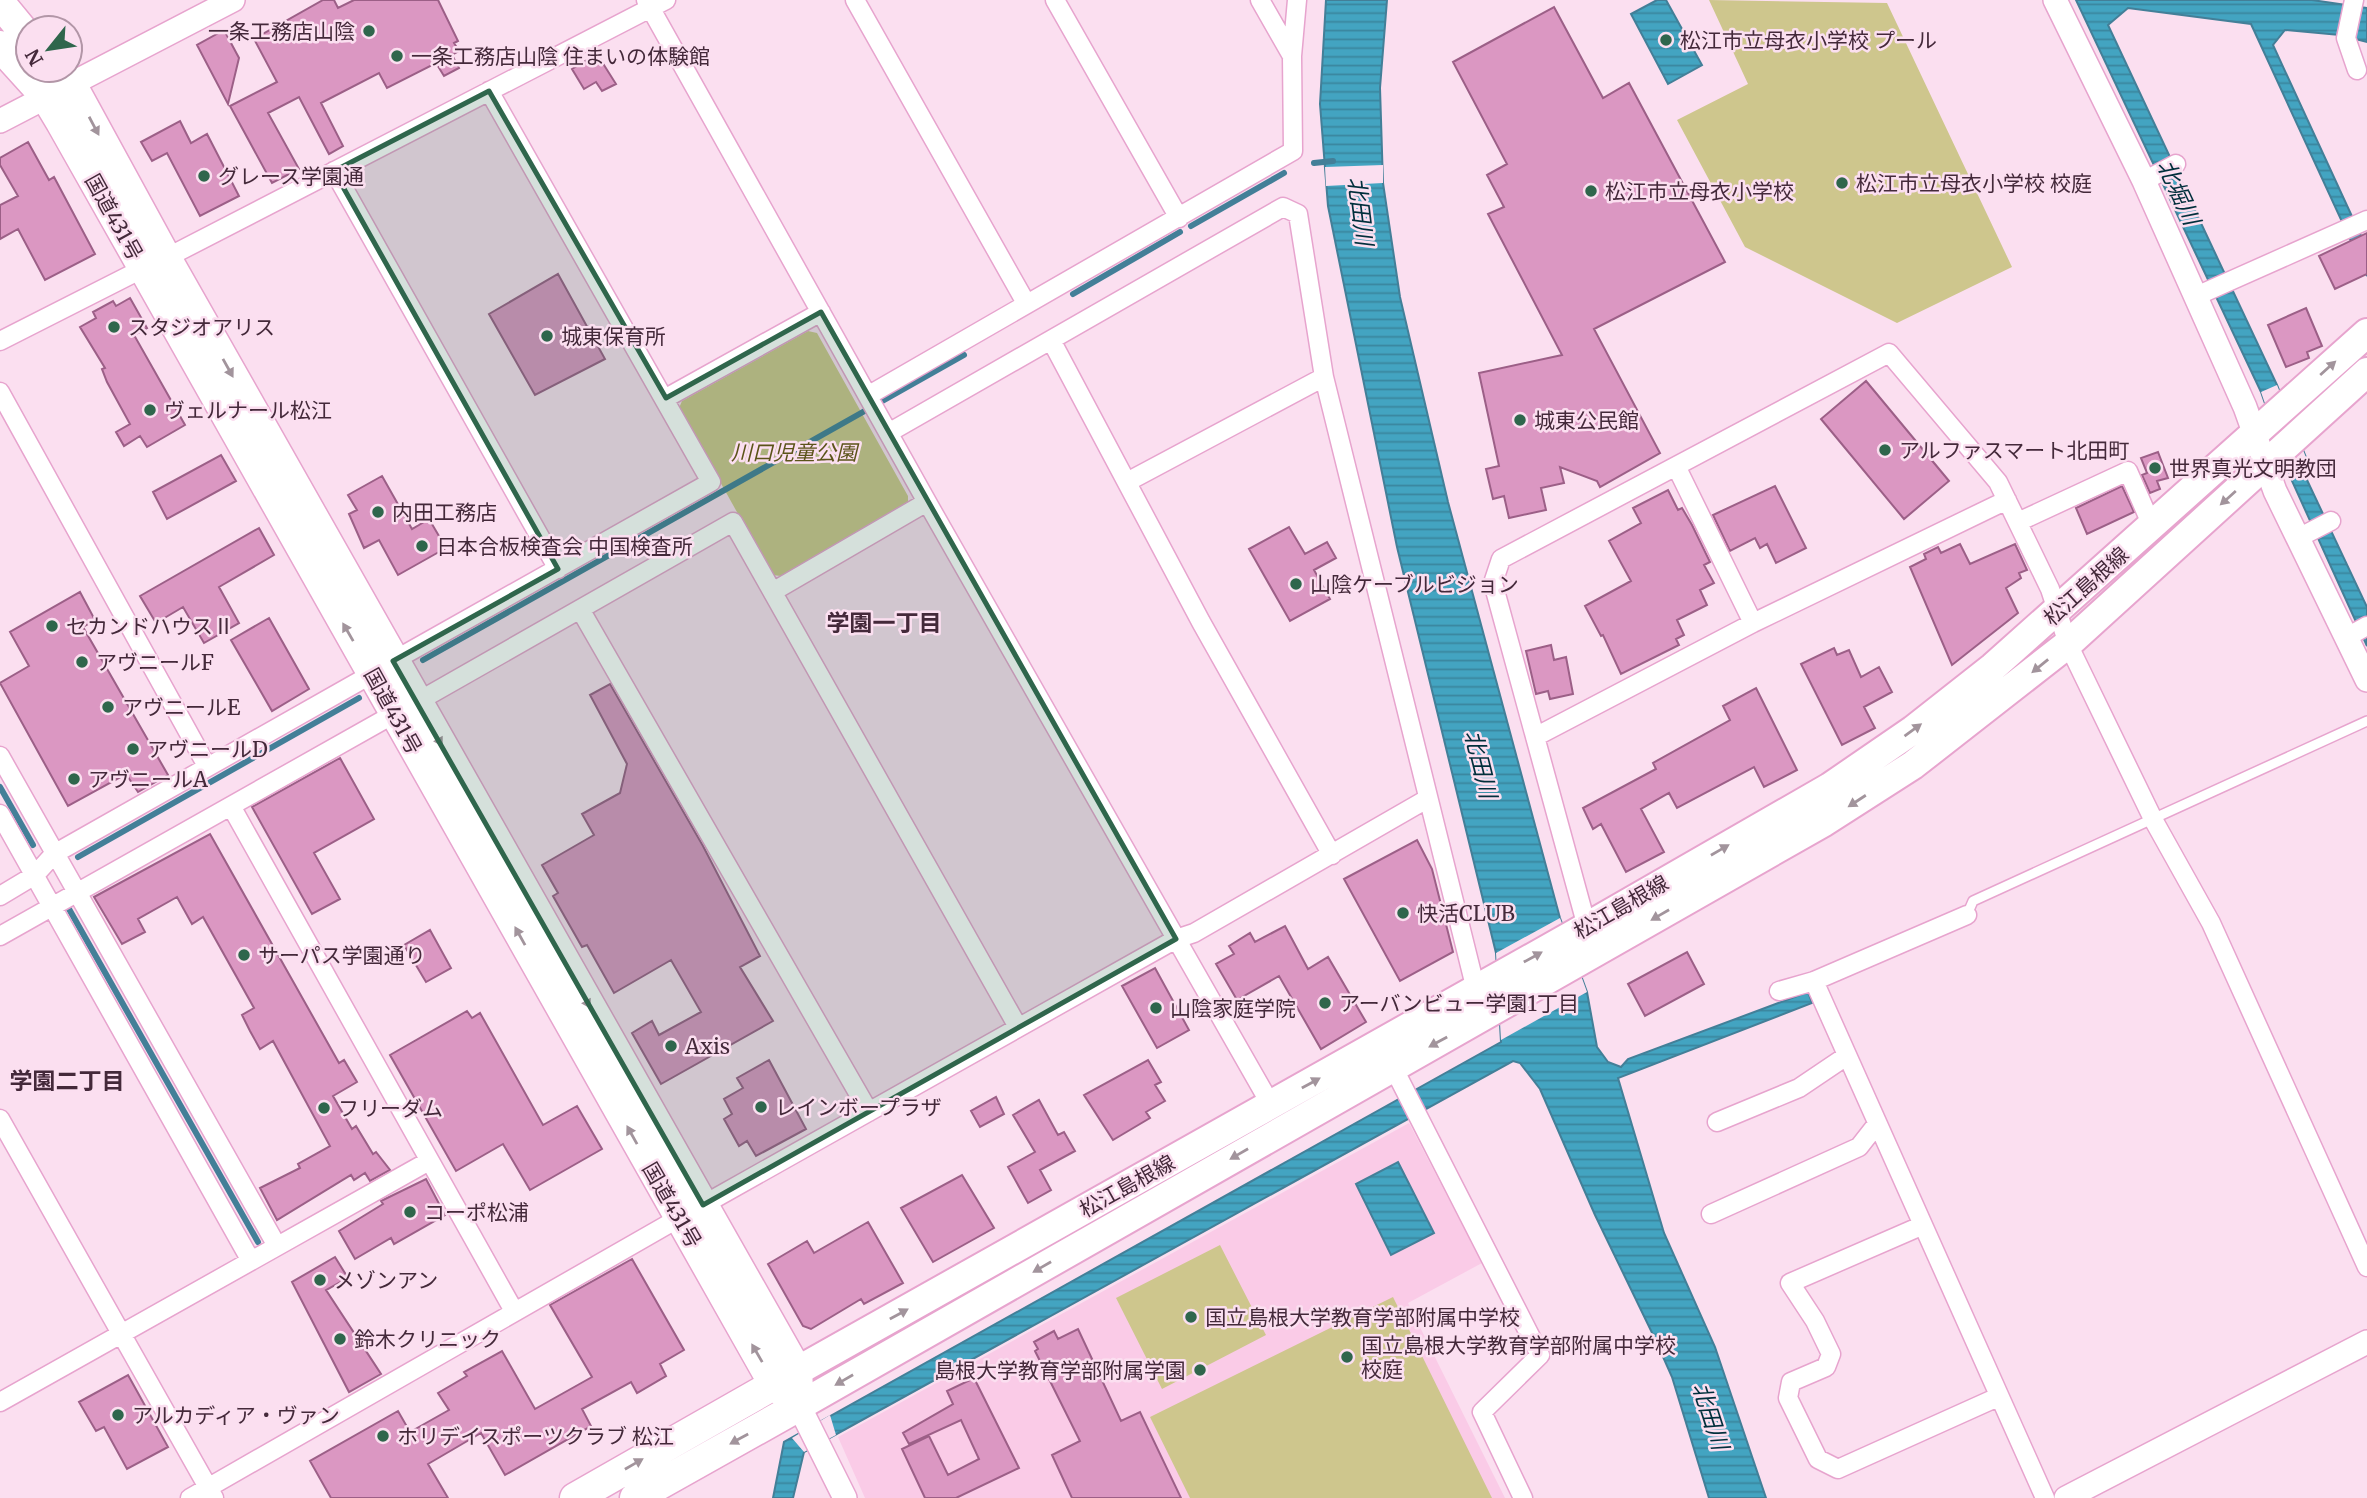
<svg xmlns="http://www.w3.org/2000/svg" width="2367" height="1498" font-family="Merriweather,'Noto Sans JP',serif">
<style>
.built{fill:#facbe7}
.park{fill:#cec68d}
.water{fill:url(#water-rules);stroke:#437f98;stroke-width:2}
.pier{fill:#fbdff0}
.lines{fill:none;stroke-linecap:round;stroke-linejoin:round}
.stream{stroke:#437f98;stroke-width:6}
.building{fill:#db97c2;stroke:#9c5f87;stroke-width:2}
.service-casing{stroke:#e7a4ce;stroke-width:12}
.minor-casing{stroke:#e7a4ce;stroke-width:21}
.tertiary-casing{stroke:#e7a4ce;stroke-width:26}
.primary-casing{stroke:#e7a4ce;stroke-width:32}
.trunk-casing{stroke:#e7a4ce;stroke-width:33}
.service{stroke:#fff;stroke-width:9}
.minor{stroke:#fff;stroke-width:18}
.tertiary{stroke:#fff;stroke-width:23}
.primary{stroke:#fff;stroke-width:28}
.trunk{stroke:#fff;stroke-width:30}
.oneway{fill:#a2949c}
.marked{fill:#2f664c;fill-opacity:0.2;stroke:#2f664c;stroke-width:5;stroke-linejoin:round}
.poi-dot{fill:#2f664c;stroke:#fbdff0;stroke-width:2.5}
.labels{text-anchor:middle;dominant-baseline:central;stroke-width:5;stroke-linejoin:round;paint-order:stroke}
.poi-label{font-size:21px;fill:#44293a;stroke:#fbdff0;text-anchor:start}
.street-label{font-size:21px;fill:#44293a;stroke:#fbdff0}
.park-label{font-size:21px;font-style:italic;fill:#5b5319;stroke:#fbdff0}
.water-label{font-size:23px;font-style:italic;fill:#012f3c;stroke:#fbdff0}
.neighbourhood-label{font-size:23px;font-weight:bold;fill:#44293a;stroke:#fbdff0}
</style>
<defs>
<pattern id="water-rules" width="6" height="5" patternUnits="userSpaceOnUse" patternTransform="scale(1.75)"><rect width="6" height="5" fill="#43a4c1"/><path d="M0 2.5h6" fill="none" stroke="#3a869e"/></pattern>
</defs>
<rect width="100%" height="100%" fill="#fbdff0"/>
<path class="built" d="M1409 1123 1482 1263 1408 1303 1505 1498H865L838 1437Z"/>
<path class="park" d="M1709 0 1887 3 2012 267 1897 323 1745 247 1677 120 1748 84Z
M808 331 817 333 908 496V502L781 576 772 575 679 408 682 401Z
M1220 1245 1266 1335 1162 1389 1116 1298Z
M1393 1297 1492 1498H1190L1150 1417Z"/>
<path class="water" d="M1326 0H1387L1380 88 1383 183 1400 297 1448 502 1560 918 1587 992 1597 1047 1608 1062 1621 1067 1628 1059 1808 992 1812 1003 1618 1078 1664 1233 1715 1347 1766 1498H1709L1672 1377 1656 1341 1595 1215 1540 1089 1520 1063 1513 1061 804 1452 793 1498H773L784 1442 1501 1042 1496 953 1397 547 1328 206 1320 104Z
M1657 0H1666L1702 65 1668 84 1631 14Z
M2076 0H2312L2367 8V42L2340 35 2285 30 2273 45 2367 249V276L2251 24 2128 8 2108 25 2277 385 2309 465 2307 480 2367 607V646L2292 481 2261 392Z
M1398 1162 1434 1233 1391 1255 1356 1184Z"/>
<path class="pier" d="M1383 165V183L1326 186 1325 167Z
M2277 385 2309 465 2292 481 2261 392Z
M1560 918 1587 992 1501 1040 1496 953Z
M830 1415 836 1435 804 1452 792 1438Z"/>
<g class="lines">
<path class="stream" d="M1314 163 1333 161
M1191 226 1284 173
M1073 294 1180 232
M423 660 964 355
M0 787 33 845
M78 857 359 698
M69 909 258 1242"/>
</g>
<path class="building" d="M323 0H334L338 8 354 0H438L458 41 454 43 459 51 452 55 459 68 444 76 436 63 387 88 379 73 321 103 343 146 329 154 299 97 268 113 299 169 272 183 230 106 277 82 254 39Z
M1554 7 1603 98 1629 83 1725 262 1594 329 1660 453 1600 487 1597 481 1560 467 1564 483 1541 488 1546 510 1509 518 1504 496 1493 499 1486 469 1499 466 1479 373 1562 355 1488 214 1504 207 1487 175 1507 164 1453 62Z
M224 30 239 58 228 104 197 45Z
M597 54 616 84 602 91 596 82 584 89 572 69Z
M180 121 191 143 207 134 239 196 200 216 167 153 152 161 141 142Z
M28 142 49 180 54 177 95 254 45 280 18 229 0 239V205L18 196 0 165V158Z
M2367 233V274L2335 289 2319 256Z
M558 274 605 359 535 395 489 314Z
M130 298 147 328 134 335 185 425 147 447 140 436 124 446 116 432 130 424 107 382 102 369 105 368 80 327 96 318 93 312 113 301 116 306Z
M2306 308 2322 346 2307 352 2309 358 2286 367 2268 325Z
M1866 381 1949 481 1904 519 1821 419Z
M2158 452 2168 478 2157 481 2160 489 2150 493 2142 475 2147 473 2141 458Z
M221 455 236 481 167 519 153 492Z
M382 476 412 529 429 519 446 548 398 575 379 540 364 548 349 514 357 510 348 495Z
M1775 486 1806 548 1776 563 1767 544 1760 548 1755 538 1730 551 1713 515Z
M2122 486 2134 512 2087 534 2076 508Z
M1668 490 1678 510 1682 508 1692 525 1710 562 1704 565 1714 583 1700 590 1707 605 1677 620 1684 635 1676 639 1679 645 1621 674 1603 635 1601 636 1585 606 1631 581 1609 541 1641 523 1633 508Z
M1289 527 1305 554 1327 542 1336 558 1314 570 1330 599 1290 621 1249 549Z
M259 528 274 555 219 587 239 623 204 643 183 607 156 623 140 596Z
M1960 544 1970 564 2015 544 2027 570 2019 573 2021 578 2006 588 2018 613 1952 665 1910 567 1926 559 1924 554 1938 547 1941 553Z
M80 592 95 620 83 627 168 775 138 792 126 774 68 806 0 683 29 666 10 632Z
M269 618 309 689 272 711 231 640Z
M1551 645 1554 660 1566 657 1573 694 1550 699 1548 691 1536 694 1526 651Z
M1834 648 1837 655 1849 650 1861 677 1879 667 1892 692 1864 707 1875 728 1842 745 1801 664Z
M610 684 703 846 760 956 740 967 773 1021 661 1084 632 1033 652 1021 659 1035 701 1012 671 960 614 993 587 945 582 947 553 896 558 893 542 865 594 835 582 814 620 793 627 764 590 695Z
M1756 688 1797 770 1764 787 1754 767 1677 808 1669 793 1641 809 1664 852 1626 872 1601 824 1593 829 1583 808 1656 769 1653 763 1730 720 1723 706Z
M340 758 374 819 314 853 340 899 312 914 252 807Z
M210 834 339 1063 344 1060 357 1082 333 1096 352 1129 356 1126 373 1154 376 1152 390 1170 370 1181 365 1173 354 1180 351 1175 277 1220 260 1188 300 1168 298 1164 330 1146 273 1041 260 1049 250 1031 242 1015 254 1008 203 917 192 924 177 897 138 919 145 932 122 944 94 897Z
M1417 840 1432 869 1453 952 1400 981 1344 879Z
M1285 926 1308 969 1328 957 1366 1022 1321 1049 1279 976 1237 1000 1216 964 1234 954 1229 946 1250 933 1255 942Z
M430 930 451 968 426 982 404 945Z
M1687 952 1704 984 1645 1016 1628 984Z
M1155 968 1189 1030 1157 1048 1122 986Z
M467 1011 472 1018 480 1013 543 1125 577 1106 602 1149 530 1190 503 1144 456 1171 390 1055Z
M769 1060 806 1129 756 1156 747 1141 739 1146 724 1119 732 1114 724 1099 743 1088 737 1078Z
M1148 1060 1161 1082 1155 1085 1165 1101 1146 1112 1150 1118 1113 1140 1084 1095Z
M996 1097 1004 1114 980 1127 971 1111Z
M1039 1100 1058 1135 1064 1132 1075 1151 1040 1170 1051 1190 1028 1203 1008 1167 1035 1152 1013 1115Z
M962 1175 994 1228 933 1262 901 1208Z
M426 1179 445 1215 394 1244 391 1238 355 1259 339 1231 383 1204 381 1201Z
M868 1222 903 1283 864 1304 861 1299 811 1329 803 1326 768 1264 807 1241 814 1253Z
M335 1257 348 1278 326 1290 381 1374 349 1392 292 1282Z
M632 1259 684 1350 660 1364 666 1376 637 1393 631 1382 582 1409 591 1426 505 1475 481 1433 428 1464 448 1498H331L310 1461 398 1411 410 1432 449 1410 438 1393 467 1376 464 1372 502 1351 535 1409 592 1377 550 1305Z
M1078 1329 1121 1421 1140 1412 1181 1498H1072L1052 1455 1080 1441 1035 1351 1038 1349 1034 1342 1054 1331 1058 1339Z
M128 1375 168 1447 127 1469 104 1427 96 1431 79 1402Z
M974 1378 1019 1468 956 1498H925L902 1449 929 1436 948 1475 979 1459 961 1420 909 1444 903 1433 953 1404 947 1391Z"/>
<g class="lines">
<g class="service-casing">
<path id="service" d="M1967 915 1973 901 2367 721"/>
</g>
<g class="minor-casing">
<path id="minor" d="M646 0 927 502 1271 1105
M855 0 1026 303
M1055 0 1179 218
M2354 0 2346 38 2357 70
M1292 56 1297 0
M334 171 558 569
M2144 181 2176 164
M166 258 666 0
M2194 297 2367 220
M1051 340 1201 622 1332 855
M0 341 142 269
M0 392 207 766
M869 395 1293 151 1292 56 1260 0
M666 398 821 312
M890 432 1283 207 1298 214 1324 377 1476 990
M1677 468 1753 623
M1127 482 1324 377
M2018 522 2128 471 2152 526
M2298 538 2331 521
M774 591 927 502
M580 609 869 1112
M2347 637 2367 626
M393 661 711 482 489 91
M417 702 733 522 1018 1027
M1535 737 1753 623 2007 500
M0 756 277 1246
M231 806 514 1311
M0 814 251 1261
M0 896 35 875 54 854 372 674
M1587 927 1493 583 1501 559 1889 353 1998 482 2050 589 2068 644 2154 821 2211 923 2367 1267
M0 936 394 714
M1814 981 2045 1498
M1779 991 1814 981 1967 915
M1393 1067 1540 1355 1482 1412 1523 1498
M0 1119 214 1498
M1717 1122 1799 1088 1845 1057
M698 1213 703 1205 1176 939 1194 933 1427 799
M1711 1214 1859 1147 1877 1124
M1921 1226 1790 1283 1815 1321 1831 1354 1826 1367 1791 1382 1788 1398 1818 1459 1838 1469 1998 1397
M0 1402 429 1161
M190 1498 679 1218"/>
</g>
<g class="tertiary-casing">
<path id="tertiary" d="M2055 0 2144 181 2245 407 2275 491 2367 680
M0 121 233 0
M799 1406 845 1498
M2066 1498 2367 1342"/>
</g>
<g class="primary-casing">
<path id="primary" d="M797 1371 1576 933 1830 787 1913 730 1993 667 2367 333
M799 1406 1824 822 1913 765 2068 644 2367 372"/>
</g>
<g class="trunk-casing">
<path id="trunk" d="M0 3 28 37
M0 46 46 97 61 122 774 1384 799 1406
M57 70 71 84 166 258 797 1371 799 1406
M575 1498 791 1375
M635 1498 799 1406"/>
</g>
<use href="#service" class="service"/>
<use href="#minor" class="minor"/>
<use href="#tertiary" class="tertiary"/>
<use href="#primary" class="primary"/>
<use href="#trunk" class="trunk"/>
</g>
<defs><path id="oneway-solid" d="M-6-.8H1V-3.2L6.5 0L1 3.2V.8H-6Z" transform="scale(1.75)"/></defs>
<g class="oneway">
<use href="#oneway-solid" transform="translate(94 126) rotate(62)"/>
<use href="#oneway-solid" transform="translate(228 368) rotate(61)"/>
<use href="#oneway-solid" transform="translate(2328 368) rotate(-42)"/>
<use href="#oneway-solid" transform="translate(2228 498) rotate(138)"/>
<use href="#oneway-solid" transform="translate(348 632) rotate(-120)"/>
<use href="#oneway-solid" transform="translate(2040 666) rotate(141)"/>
<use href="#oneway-solid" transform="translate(1913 730) rotate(-36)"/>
<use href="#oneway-solid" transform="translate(437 737) rotate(60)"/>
<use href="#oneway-solid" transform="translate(1857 801) rotate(147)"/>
<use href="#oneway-solid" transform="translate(1720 850) rotate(-30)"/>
<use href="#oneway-solid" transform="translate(1660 915) rotate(150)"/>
<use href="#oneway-solid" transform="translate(520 936) rotate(-119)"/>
<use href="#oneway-solid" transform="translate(1533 957) rotate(-29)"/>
<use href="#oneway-solid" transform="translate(585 999) rotate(60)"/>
<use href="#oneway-solid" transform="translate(1438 1042) rotate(151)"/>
<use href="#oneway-solid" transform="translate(1311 1083) rotate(-29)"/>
<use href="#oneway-solid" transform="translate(632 1135) rotate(-119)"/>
<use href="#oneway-solid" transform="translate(1239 1154) rotate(150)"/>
<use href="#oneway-solid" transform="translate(1042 1267) rotate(150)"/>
<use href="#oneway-solid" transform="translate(899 1314) rotate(-29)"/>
<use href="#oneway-solid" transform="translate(757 1353) rotate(-120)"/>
<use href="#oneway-solid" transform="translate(844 1380) rotate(150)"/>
<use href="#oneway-solid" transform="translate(739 1439) rotate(151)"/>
<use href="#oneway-solid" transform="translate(634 1464) rotate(-30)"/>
</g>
<path class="marked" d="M489 91 666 398 821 312 1176 939 703 1205 393 661 558 569 334 171Z"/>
<g class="poi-dot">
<circle cx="369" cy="31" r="7"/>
<circle cx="1666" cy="40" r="7"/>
<circle cx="397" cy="56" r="7"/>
<circle cx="204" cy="176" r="7"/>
<circle cx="1842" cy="183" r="7"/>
<circle cx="1591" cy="191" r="7"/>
<circle cx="114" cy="327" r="7"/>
<circle cx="547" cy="336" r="7"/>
<circle cx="150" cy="410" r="7"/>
<circle cx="1520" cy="420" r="7"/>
<circle cx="1885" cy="450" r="7"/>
<circle cx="2155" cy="468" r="7"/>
<circle cx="378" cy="512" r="7"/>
<circle cx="422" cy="546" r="7"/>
<circle cx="1296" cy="584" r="7"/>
<circle cx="52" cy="626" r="7"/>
<circle cx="82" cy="662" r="7"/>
<circle cx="108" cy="707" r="7"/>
<circle cx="133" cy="749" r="7"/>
<circle cx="74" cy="779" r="7"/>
<circle cx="1403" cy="913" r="7"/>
<circle cx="244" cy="955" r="7"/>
<circle cx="1325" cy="1003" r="7"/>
<circle cx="1156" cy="1008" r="7"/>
<circle cx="671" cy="1046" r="7"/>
<circle cx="761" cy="1107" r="7"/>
<circle cx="324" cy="1108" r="7"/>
<circle cx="410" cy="1212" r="7"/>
<circle cx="320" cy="1280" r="7"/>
<circle cx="1191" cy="1317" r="7"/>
<circle cx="340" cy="1339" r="7"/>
<circle cx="1347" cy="1357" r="7"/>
<circle cx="1200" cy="1370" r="7"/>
<circle cx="118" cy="1415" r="7"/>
<circle cx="383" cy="1436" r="7"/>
</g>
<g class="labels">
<g class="poi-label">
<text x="355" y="31" text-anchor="end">一条工務店山陰</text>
<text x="1680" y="40">松江市立母衣小学校 プール</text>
<text x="411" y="56">一条工務店山陰 住まいの体験館</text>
<text x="218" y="176">グレース学園通</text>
<text x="1856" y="183">松江市立母衣小学校 校庭</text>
<text x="1605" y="191">松江市立母衣小学校</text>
<text x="128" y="327">スタジオアリス</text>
<text x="561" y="336">城東保育所</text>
<text x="164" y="410">ヴェルナール松江</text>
<text x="1534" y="420">城東公民館</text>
<text x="1899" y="450">アルファスマート北田町</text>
<text x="2169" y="468">世界真光文明教団</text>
<text x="392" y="512">内田工務店</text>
<text x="436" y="546">日本合板検査会 中国検査所</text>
<text x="1310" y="584">山陰ケーブルビジョン</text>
<text x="66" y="626">セカンドハウスⅡ</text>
<text x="96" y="662">アヴニールF</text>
<text x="122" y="707">アヴニールE</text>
<text x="147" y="749">アヴニールD</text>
<text x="88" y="779">アヴニールA</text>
<text x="1417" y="913">快活CLUB</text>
<text x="258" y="955">サーパス学園通り</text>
<text x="1339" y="1003">アーバンビュー学園1丁目</text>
<text x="1170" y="1008">山陰家庭学院</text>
<text x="685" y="1046">Axis</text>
<text x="775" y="1107">レインボープラザ</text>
<text x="338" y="1108">フリーダム</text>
<text x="424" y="1212">コーポ松浦</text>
<text x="334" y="1280">メゾンアン</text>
<text x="1205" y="1317">国立島根大学教育学部附属中学校</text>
<text x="354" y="1339">鈴木クリニック</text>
<text x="1361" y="1345">国立島根大学教育学部附属中学校<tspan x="1361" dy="24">校庭</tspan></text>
<text x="1186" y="1370" text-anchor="end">島根大学教育学部附属学園</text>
<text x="132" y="1415">アルカディア・ヴァン</text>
<text x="397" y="1436">ホリデイスポーツクラブ 松江</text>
</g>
<g class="street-label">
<text transform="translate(114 217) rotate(61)">国道431号</text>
<text transform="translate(2086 586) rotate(-42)">松江島根線</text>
<text transform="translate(393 711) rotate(61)">国道431号</text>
<text transform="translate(1621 907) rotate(-30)">松江島根線</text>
<text transform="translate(1127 1186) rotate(-29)">松江島根線</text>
<text transform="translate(672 1205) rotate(60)">国道431号</text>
</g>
<g class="park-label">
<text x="794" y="452">川口児童公園</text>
</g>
<g class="water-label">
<text transform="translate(2179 192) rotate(65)">北堀川</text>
<text transform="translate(1361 211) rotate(83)">北田川</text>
<text transform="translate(1481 764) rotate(76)">北田川</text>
<text transform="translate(1711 1416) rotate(72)">北田川</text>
</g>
<g class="neighbourhood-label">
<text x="884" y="622">学園一丁目</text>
<text x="67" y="1080">学園二丁目</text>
</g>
</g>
<g transform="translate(49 49) rotate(240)"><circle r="33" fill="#fbdff0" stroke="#b296a7" stroke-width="2"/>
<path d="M0-5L12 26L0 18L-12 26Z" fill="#2f664c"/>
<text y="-10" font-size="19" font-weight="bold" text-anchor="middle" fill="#44293a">N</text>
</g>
</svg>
